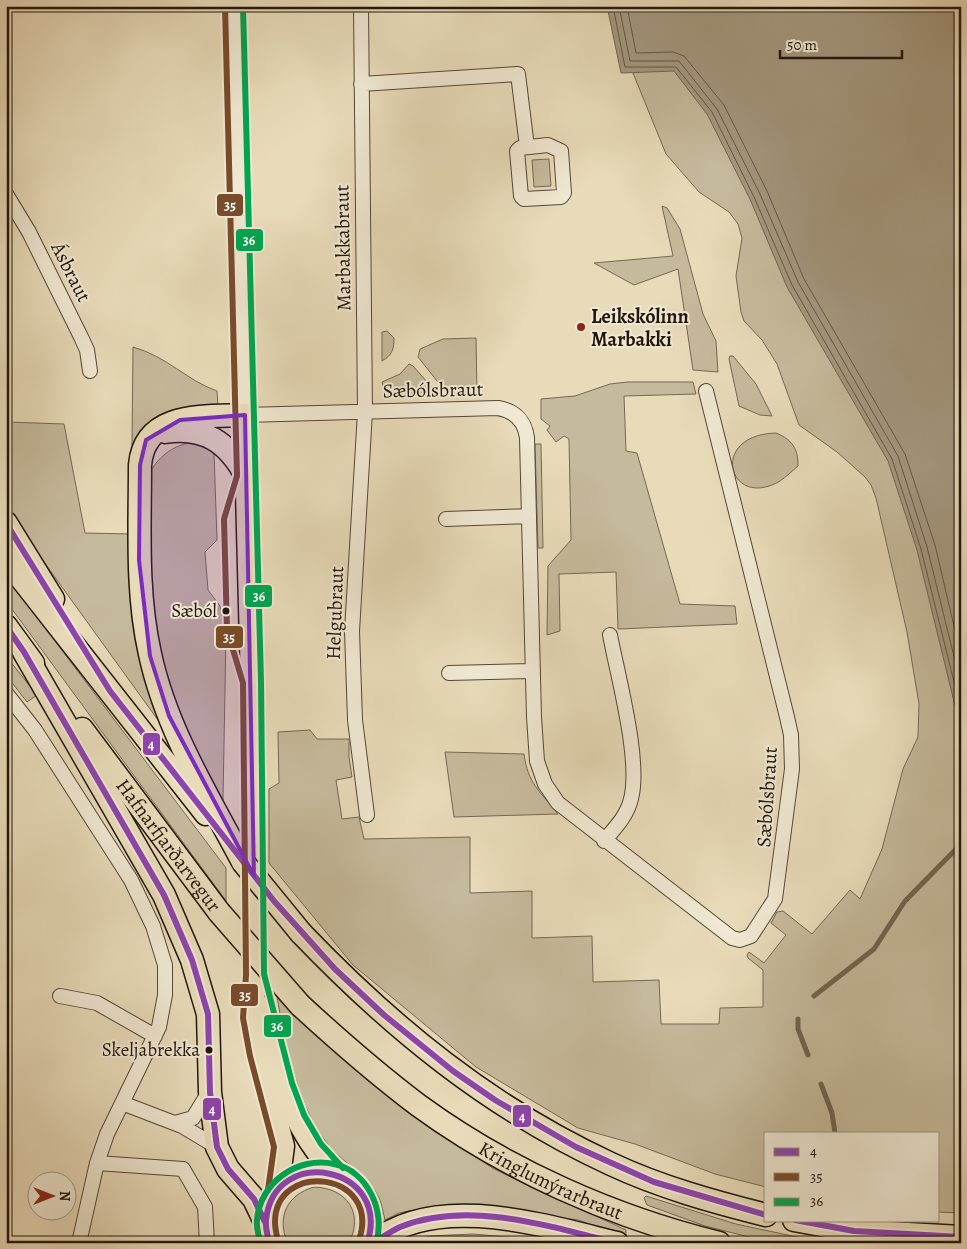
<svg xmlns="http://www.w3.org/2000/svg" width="967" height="1249" font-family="Alegreya,serif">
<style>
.green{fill:#c6ba9c;stroke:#746854}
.water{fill:#a5987f;stroke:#716451}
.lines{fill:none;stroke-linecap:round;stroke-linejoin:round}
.shore{stroke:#645746;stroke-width:1}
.stream{stroke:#716451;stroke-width:5}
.minor-casing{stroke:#544738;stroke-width:16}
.tertiary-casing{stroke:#544738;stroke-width:20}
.primary-casing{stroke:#22160d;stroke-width:25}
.minor{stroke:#f0e8d2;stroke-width:14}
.tertiary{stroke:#f0e8d2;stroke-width:18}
.primary{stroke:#e8dbb9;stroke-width:22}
.primary-bridge-casing{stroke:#22160d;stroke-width:25;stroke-linecap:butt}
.primary-bridge{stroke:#e8dbb9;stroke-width:22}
.bus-1-casing{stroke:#f0e8d2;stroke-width:10}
.bus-2-casing{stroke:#f0e8d2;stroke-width:10}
.bus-3-casing{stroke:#f0e8d2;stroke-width:10}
.bus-1{stroke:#8e44ad;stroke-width:6}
.bus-2{stroke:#7a4b2a;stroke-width:6}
.bus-3{stroke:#00a651;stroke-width:6}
.marked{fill:#7b2cbf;fill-opacity:0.2;stroke:#7b2cbf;stroke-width:4;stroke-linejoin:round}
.poi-dot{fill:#8f2418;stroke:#f0e8d2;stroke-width:2}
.bus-dot{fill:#22160d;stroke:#f0e8d2;stroke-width:2}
.labels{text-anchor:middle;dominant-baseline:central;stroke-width:4;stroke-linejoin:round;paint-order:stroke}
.bus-label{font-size:19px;fill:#22160d;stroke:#f0e8d2;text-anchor:end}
.street-label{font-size:20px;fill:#22160d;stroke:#f0e8d2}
.poi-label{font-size:20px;font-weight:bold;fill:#22160d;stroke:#f0e8d2;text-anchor:start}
.line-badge{stroke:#f0e8d2;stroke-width:2}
.badge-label{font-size:14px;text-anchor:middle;font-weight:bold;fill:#fff}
</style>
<rect width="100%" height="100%" fill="#e8dbb9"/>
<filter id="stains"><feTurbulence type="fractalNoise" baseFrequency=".004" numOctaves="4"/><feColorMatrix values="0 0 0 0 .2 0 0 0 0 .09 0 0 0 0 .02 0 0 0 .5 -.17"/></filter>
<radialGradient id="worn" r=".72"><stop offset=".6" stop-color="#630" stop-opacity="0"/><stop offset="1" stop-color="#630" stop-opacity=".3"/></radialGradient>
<path class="green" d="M961 6V1213L938 1212V1133H766V1187L715 1174 635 1144 578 1128 476 1067 353 965 269 863V789L279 783 278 732 310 730 317 739H349V757L352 777 336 780 342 819 359 817 364 839 470 837V893L532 891V938L592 936 593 982 659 980 661 1024H719L720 1008 763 1007V970L748 958 747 955 749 952 764 963 786 935 771 923 777 912 783 911 812 934 850 890 860 899 882 849 903 769 918 737 919 704 907 632 876 498 871 485 865 477 837 452 799 425 777 364 762 340 744 321 741 312 736 276 742 238 738 224 729 212 699 192 666 154 633 73Z
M549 159 551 186 534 187 532 160Z
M662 206 667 208 680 229 703 314 716 341 718 372 693 370 678 269 634 285 594 263 673 256Z
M387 331 394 338C394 350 392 355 382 361V332Z
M476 338 477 393 445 391 418 357 420 349 443 339Z
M133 347C168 357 186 380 217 391L218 405C175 410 156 404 132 445Z
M730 356H733L756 384 772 416 760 415 739 406 729 359Z
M409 364 413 366 436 392 392 393 384 389 382 382 400 374Z
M627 382H693L696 394 624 396 626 451 637 453 680 604 735 606 737 624 618 629 616 572 559 574 560 631 547 635 548 566 571 540 569 439 564 436 556 442 547 430 550 426 541 419V399L575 396 610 384Z
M6 422 64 424 85 533 132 534 163 727 36 551 6 505Z
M776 433C793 440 798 449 798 466 792 471 786 477 780 481 729 511 707 435 776 433Z
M195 442 207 444 214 453 217 540 205 552 208 590 220 606 226 633 223 800 175 713 148 598 150 472C160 455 175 444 195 442Z
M535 444H541L543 548H538Z
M6 576 226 868V901L6 601Z
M6 656 37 695 27 702 6 675Z
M445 752 524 754C528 784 540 791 558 814L454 817Z
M277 996 343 1057 422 1119 494 1169 626 1230V1236L578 1220 486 1208 434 1206 399 1213 385 1220C383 1213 382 1204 379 1198 369 1175 344 1164 329 1146 299 1112 284 1040 277 996Z
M314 1187C347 1188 364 1213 349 1243L287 1242C277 1216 287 1195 314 1187Z
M646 1196 736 1224 825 1243H774L757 1239 705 1226 647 1205 644 1198Z
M473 1234 572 1243H407L430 1236Z"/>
<path class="water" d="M607 6H961V730L917 550 888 461 787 287 750 199 707 114 674 71 621 73Z"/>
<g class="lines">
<path class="shore" d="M613 6 625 67H676L712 112 754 197 792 285 892 459 921 549 961 710
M619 6 630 61H679L717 109 760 194 798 282 898 456 927 547 961 685
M627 6 636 53 673 52 684 56 724 105 767 191 804 279 905 454 935 545 961 656"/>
<path class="stream" d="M814 996 874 949 905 901 961 844
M798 1019V1029L808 1055
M821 1084 832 1113 835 1133"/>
<g class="minor-casing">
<path id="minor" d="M361 6 365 412 352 631 355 720 367 815
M361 84 518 74 527 147
M548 145 561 151 564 193 561 197 524 199 521 196 517 151 520 148Z
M6 194 29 232 81 337 87 350 90 371
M245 415 498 408C515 411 525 421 527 438L534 717 537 761 545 784 558 803 732 938 740 940 751 936 775 899 792 769 791 735 787 717 706 391
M446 519 529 516
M449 673 533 671
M6 693 35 730 131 880 153 926 165 965V995L159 1027 107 1134 97 1163 79 1243
M604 841C615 828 627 816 631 799 641 760 618 677 610 635
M60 996 97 1003 155 1036
M122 1103 182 1126 217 1147
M175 1123 193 1118 209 1092
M97 1163 183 1169 205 1207 207 1243"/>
</g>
<g class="tertiary-casing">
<path id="tertiary" d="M234 6 245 415"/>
</g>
<g class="primary-casing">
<g id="primary">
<path d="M165 432C204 426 228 442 246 476"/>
<path d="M6 523 53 599"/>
<path d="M6 559 206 814"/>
<path d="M6 626 33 663"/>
<path d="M24 652 164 895 192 960 208 1014 210 1092 217 1147 228 1169 254 1199 265 1222"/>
<path id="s1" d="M82 729 219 912"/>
<path d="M243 862C208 796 166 729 150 654 136 592 140 528 140 465 145 411 204 417 245 415L252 682 255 975 252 1017 258 1054 283 1146 277 1191"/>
<path d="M301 933C393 1029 490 1108 611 1164 660 1187 714 1202 766 1215"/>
<path id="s2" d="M300 1005C338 1040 377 1074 418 1105 507 1170 613 1217 719 1243"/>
<path d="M263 1008C281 1075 286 1120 336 1174"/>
<path d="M794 1220 854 1231 961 1237"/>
<path d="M269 1243C248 1181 332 1142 364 1198 372 1212 373 1228 367 1243"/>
<path d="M373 1243C436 1191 546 1226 617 1243"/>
</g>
</g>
<use href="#minor" class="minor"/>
<use href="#tertiary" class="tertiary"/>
<use href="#primary" class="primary"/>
<g class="primary-bridge-casing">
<path id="primary-bridge" d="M243 862 301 933
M219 912 300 1005"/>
</g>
<use href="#primary-bridge" class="primary-bridge"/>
<g class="bus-1-casing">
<path id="bus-1" d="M6 523 110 691 274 901 335 969 384 1015 453 1071 495 1100 576 1147 654 1182 766 1215
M6 626 24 652 164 895 192 960 208 1014 210 1092 217 1147 228 1169 254 1199 265 1222
M795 1220 854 1231 961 1237
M269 1243C268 1236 265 1227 266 1220 274 1143 393 1166 367 1243
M373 1243C382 1238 391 1231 400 1227 469 1200 548 1226 616 1243"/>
</g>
<g class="bus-2-casing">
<path id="bus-2" d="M225 6 237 476 224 519 227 630 243 683 246 975 243 1018 250 1056 274 1147 268 1190
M278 1242C277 1236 275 1229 275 1222 275 1160 382 1171 359 1240"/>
</g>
<g class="bus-3-casing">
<path id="bus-3" d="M243 6 261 682 264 974 292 1083 304 1115 321 1144 343 1168
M260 1243C259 1236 256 1227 257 1220 260 1182 298 1156 334 1164 368 1171 386 1212 376 1243"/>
</g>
<use href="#bus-1" class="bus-1"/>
<use href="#bus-2" class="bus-2"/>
<use href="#bus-3" class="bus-3"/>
</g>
<path class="marked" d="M245 415 254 876 169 716 150 656 139 560 140 465 146 440 180 420Z"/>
<circle class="poi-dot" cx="581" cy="327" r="5"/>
<g class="bus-dot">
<circle cx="226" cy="611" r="4.5"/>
<circle cx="209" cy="1050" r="4.5"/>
</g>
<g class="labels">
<g class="bus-label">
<text x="217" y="611">Sæból</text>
<text x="200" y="1050">Skeljabrekka</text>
</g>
<g class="street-label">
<text transform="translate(343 248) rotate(-91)">Marbakkabraut</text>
<text transform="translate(71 272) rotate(63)">Ásbraut</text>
<text transform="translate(433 390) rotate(-1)">Sæbólsbraut</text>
<text transform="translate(335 613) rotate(-88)">Helgubraut</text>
<text transform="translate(767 797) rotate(-86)">Sæbólsbraut</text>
<text stroke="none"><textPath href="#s1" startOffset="145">Hafnarfjarðarvegur</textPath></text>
<text stroke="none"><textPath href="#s2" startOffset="308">Kringlumýrarbraut</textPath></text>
</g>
<g class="poi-label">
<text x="591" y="316">Leikskólinn<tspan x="591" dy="23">Marbakki</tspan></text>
</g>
</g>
<g class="line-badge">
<rect x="216" y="193" width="28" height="24" rx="5" fill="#7a4b2a"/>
<rect x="235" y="228" width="29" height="24" rx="5" fill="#00a651"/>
<rect x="244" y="584" width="29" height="24" rx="5" fill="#00a651"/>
<rect x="215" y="625" width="29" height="24" rx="5" fill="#7a4b2a"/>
<rect x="142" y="732" width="19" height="24" rx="5" fill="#8e44ad"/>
<rect x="230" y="983" width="29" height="24" rx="5" fill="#7a4b2a"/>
<rect x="263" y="1014" width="29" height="24" rx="5" fill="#00a651"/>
<rect x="202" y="1097" width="20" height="24" rx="5" fill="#8e44ad"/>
<rect x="512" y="1104" width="20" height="24" rx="5" fill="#8e44ad"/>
</g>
<g class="badge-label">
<text x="230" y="210">35</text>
<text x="249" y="245">36</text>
<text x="259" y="601">36</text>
<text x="229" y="642">35</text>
<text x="151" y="749">4</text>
<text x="245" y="1000">35</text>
<text x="277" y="1031">36</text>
<text x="212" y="1114">4</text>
<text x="522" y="1121">4</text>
</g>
<rect width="967" height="1249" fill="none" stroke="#e8dbb9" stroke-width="25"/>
<rect x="8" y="8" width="952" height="1234" fill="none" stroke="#22160d" stroke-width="2.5"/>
<rect x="12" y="12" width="942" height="1224" fill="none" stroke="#22160d"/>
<rect x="764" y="1132" width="175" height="90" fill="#f0e8d2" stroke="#9e9483"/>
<rect x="774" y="1148" width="25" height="8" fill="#8e44ad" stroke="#9e9483"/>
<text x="810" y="1156" font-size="15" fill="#22160d">4</text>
<rect x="774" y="1173" width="25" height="8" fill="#7a4b2a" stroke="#9e9483"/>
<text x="810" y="1182" font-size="15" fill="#22160d">35</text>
<rect x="774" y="1198" width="25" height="8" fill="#00a651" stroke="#9e9483"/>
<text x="810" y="1206" font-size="15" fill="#22160d">36</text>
<g transform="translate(52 1196) rotate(90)"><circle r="24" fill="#f0e8d2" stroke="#9e9483"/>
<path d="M0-4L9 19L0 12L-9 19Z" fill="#8f2418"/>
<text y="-8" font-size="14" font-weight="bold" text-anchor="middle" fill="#22160d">N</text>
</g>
<path d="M780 50v8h122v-8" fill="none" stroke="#22160d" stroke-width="2.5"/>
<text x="787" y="50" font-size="15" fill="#22160d" stroke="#f0e8d2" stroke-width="4" paint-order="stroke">50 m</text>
<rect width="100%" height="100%" filter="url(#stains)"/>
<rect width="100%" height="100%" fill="url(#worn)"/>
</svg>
